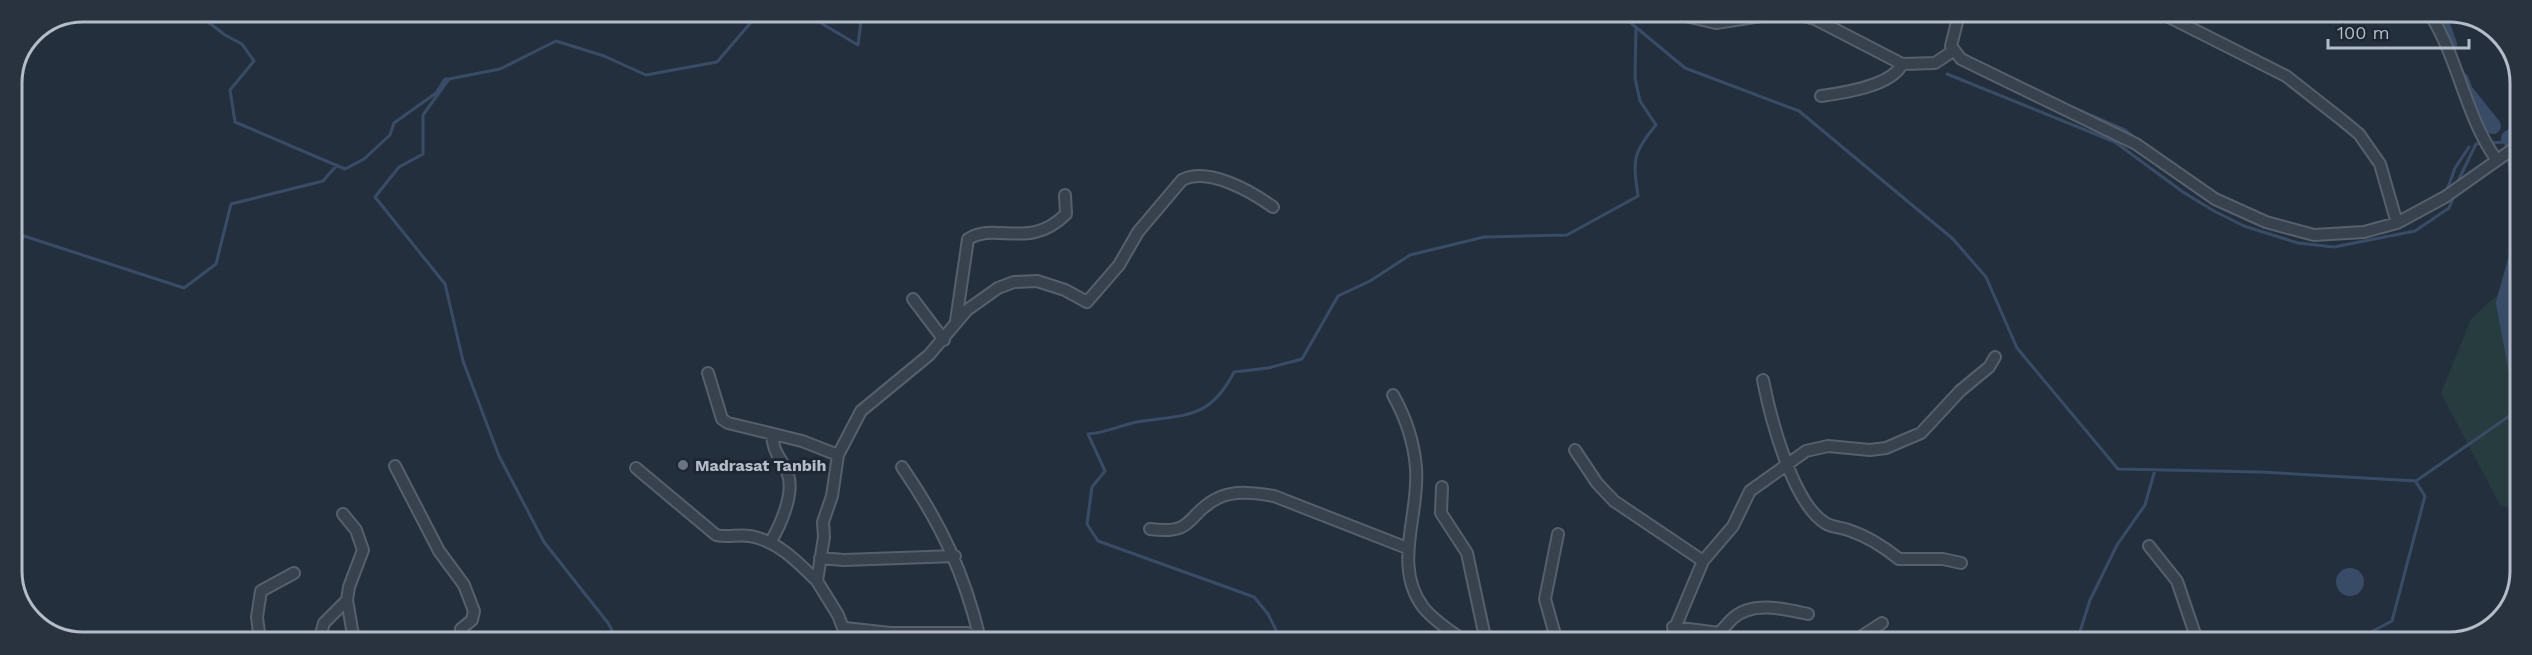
<svg xmlns="http://www.w3.org/2000/svg" width="2532" height="655" font-family="'Work Sans',sans-serif">
<style>
.green{fill:#263c3f}
.water{fill:#394c67}
.lines{fill:none;stroke-linecap:round;stroke-linejoin:round}
.stream{stroke:#394c67;stroke-width:3}
.river{stroke:#394c67;stroke-width:16}
.street-casing{stroke:#565f6c;stroke-width:14}
.street{stroke:#38414e;stroke-width:10}
.worship-dot{fill:#6b7280;stroke:#1d2633;stroke-width:2}
.labels{text-anchor:middle;dominant-baseline:central;stroke-width:6;stroke-linejoin:round;paint-order:stroke}
.poi-label{font-size:16px;font-weight:bold;fill:#b4bcc9;stroke:#1d2633;text-anchor:start}
.rim{fill:none;stroke:#b4bcc9;stroke-width:3}
</style>
<rect width="100%" height="100%" fill="#242f3e"/>
<path class="green" d="M2519 275 2518 511 2500 505 2441 393 2471 319Z"/>
<path class="water" d="M2336 582a14 14 0 1 1 28 0a14 14 0 1 1-28 0Z"/>
<g class="lines">
<path class="stream" d="M210 12 204 19 225 35 242 44 254 61 230 90 235 122 345 169 364 159 390 135 394 123 436 93 445 79H449
M804 13 858 45 862 13
M1620 14 1685 68 1799 111 1953 239 1986 277 2017 348 2118 469 2260 472 2416 481 2518 410
M1947 74 2115 142 2183 192 2214 211 2244 226 2298 243 2334 247 2415 231 2449 208 2456 192
M2074 108 2125 130 2135 138
M2489 143 2518 141
M2457 183 2476 144 2482 143
M2447 190 2455 168 2469 147
M12 253 24 236 184 288 216 264 231 204 323 181 337 165
M618 641 608 623 544 542 499 456 463 361 445 284 375 197 399 167 423 154V115L449 79 500 69 556 41 604 56 646 75 717 62 759 13
M1282 642 1268 614 1254 597 1098 541 1087 524 1092 487 1105 471 1088 434C1105 433 1121 425 1137 422 1184 414 1209 421 1234 372L1268 368 1302 359 1338 296 1370 281 1410 255 1484 237 1567 235 1638 196C1633 161 1632 153 1656 125L1640 101 1635 78 1636 27
M2030 643 2033 639 2078 638 2090 600 2117 545 2145 505 2155 470
M2350 643 2392 621 2425 496 2416 482"/>
<path class="river" d="M2438 14 2449 44
M2461 80 2465 91 2493 126
M2509 138 2513 141 2519 189
M2519 383 2504 303 2519 249"/>
<g class="street-casing">
<path id="street" d="M1677 14 1716 23 1774 14 1800 15 1815 19 1902 64 1935 63 1953 51
M1959 14 1951 46 1961 59 2136 144 2215 199 2266 222 2314 235 2364 232 2397 223 2445 197 2520 144
M2163 14 2286 76 2342 120 2359 134 2380 164 2397 223
M2430 14C2459 60 2465 115 2496 159
M1821 96C1843 93 1892 86 1902 64
M913 299 944 340
M956 321 968 239C997 221 1029 251 1066 214L1065 195
M708 373 722 419 728 423 802 441 838 455
M1763 380C1770 416 1792 502 1825 523 1833 528 1842 527 1851 531 1869 537 1884 547 1899 559H1943L1961 563
M1393 395C1406 418 1414 442 1416 468 1420 514 1392 565 1423 607 1434 621 1451 631 1465 642
M1575 450 1597 483 1614 501 1703 561
M395 466 439 551 464 585 474 611 472 620 461 629 459 641
M902 467C941 524 964 572 980 639
M636 468 716 535C728 538 738 534 750 536 778 541 798 562 817 581
M1442 487 1441 513 1467 553 1486 642
M343 514 356 530 363 550 349 587 347 600 354 641
M1150 529C1197 535 1185 514 1218 498 1235 490 1257 493 1274 496L1407 548
M770 543C780 526 796 492 787 472 780 455 774 456 772 434
M2149 546 2177 581 2198 643
M820 558 844 560 955 556
M1673 627 1719 633C1724 628 1728 623 1732 619 1752 600 1785 609 1808 614
M845 628 890 633H967L983 641
M260 641 257 617 261 591 294 573
M319 641 324 623 347 600
M848 641 838 615 817 581 824 537 823 522 832 496 838 455 861 411 929 355 967 310 998 288 1014 282 1037 281 1065 290 1087 302 1119 265 1138 232 1182 180C1208 166 1252 192 1273 207
M1183 642 1186 638
M1522 642 1555 636
M1557 642 1545 599 1558 534
M1669 642 1703 561 1733 526 1750 491 1806 451 1828 446 1870 450 1886 448 1921 433 1960 391 1989 367 1995 357
M1853 642 1882 623"/>
</g>
<use href="#street" class="street"/>
</g>
<circle class="worship-dot" cx="683" cy="465" r="6"/>
<g class="labels">
<g class="poi-label">
<text x="695" y="465">Madrasat Tanbih</text>
</g>
</g>
<path d="M0 0H2532V655H0ZM83 22H2449A61 61 0 0 1 2510 83V571A61 61 0 0 1 2449 632H83A61 61 0 0 1 22 571V83A61 61 0 0 1 83 22Z" fill="#29323f" fill-rule="evenodd"/>
<path class="rim" d="M83 22H2449A61 61 0 0 1 2510 83V571A61 61 0 0 1 2449 632H83A61 61 0 0 1 22 571V83A61 61 0 0 1 83 22Z"/>
<path d="M2328 39v9h141v-9" fill="none" stroke="#b4bcc9" stroke-width="3"/>
<text x="2337" y="39" font-size="18" fill="#b4bcc9" stroke="#1d2633" stroke-width="4.5" paint-order="stroke">100 m</text>
</svg>
